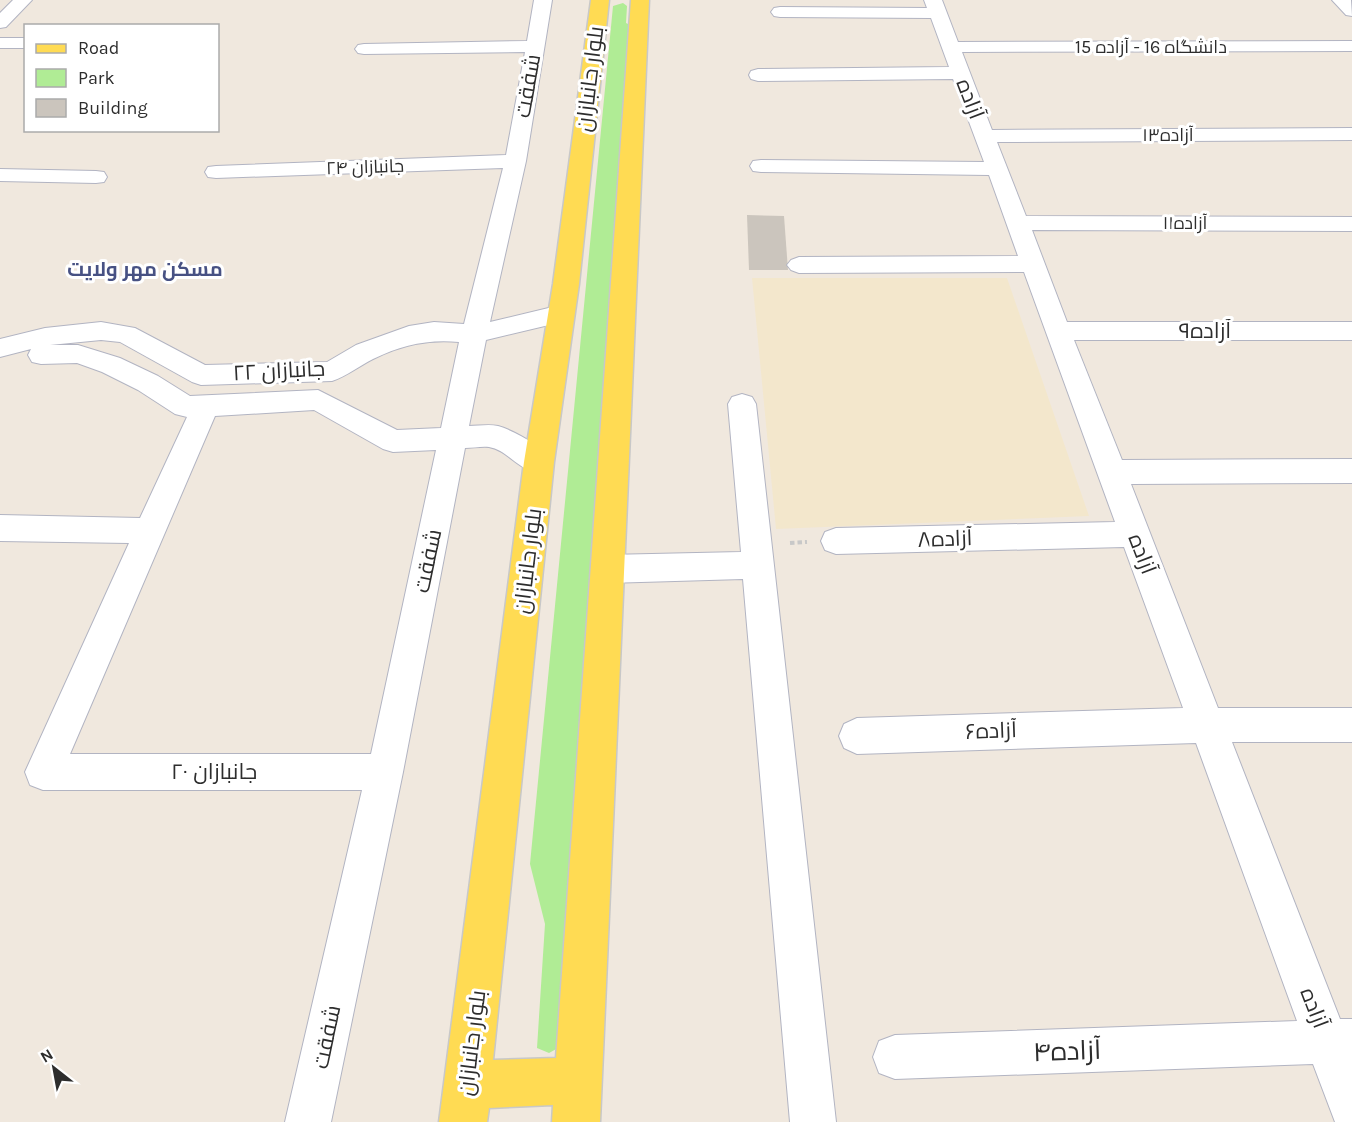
<svg xmlns="http://www.w3.org/2000/svg" width="1352" height="1122" font-family="Karla,Cairo,sans-serif">
<style>
.education{fill:#f3e7cc}
.green{fill:#b0ec95}
.building{fill:#cbc5bd}
.lines{fill:none;stroke-linecap:round;stroke-linejoin:round}
.minor-casing{stroke:#b2b4c2;stroke-width:2}
.primary-casing{stroke:#c8c8c8;stroke-width:3}
.path{stroke:#c8c8c8;stroke-width:4;stroke-dasharray:4.5 3;stroke-linecap:butt}
.minor{fill:#fff;fill-rule:evenodd}
.primary{fill:#ffdb53;fill-rule:evenodd}
.labels{text-anchor:middle;dominant-baseline:central;stroke-width:6;stroke-linejoin:round;paint-order:stroke}
.far-street-label{font-size:18px;fill:#2d2d2d;stroke:#fff}
.far-neighbourhood-label{font-size:20px;font-weight:bold;fill:#475183;stroke:#fff}
.street-label{font-size:22px;fill:#2d2d2d;stroke:#fff}
.near-street-label{font-size:27px;fill:#2d2d2d;stroke:#fff}
</style>
<rect width="100%" height="100%" fill="#f0e8de"/>
<path class="education" d="M752 278H1007L1089 516 776 529Z"/>
<path class="green" d="M623 3 627 6 626 23 630 25 558 1048 549 1053 537 1048 545 924 530 864 613 6Z"/>
<path class="building" d="M747 215 784 216 788 270H749Z"/>
<g class="lines">
<g class="minor-casing">
<path id="minor" d="M13 0H32L6 27 0 28V13Z
M534 0H552L526 161 490 322 561 305 570 308 574 314 570 320 486 340 469 426C478 426 489 424 498 426 513 430 547 449 553 462L549 470C522 479 512 451 489 447 482 446 473 448 465 448L403 772 331 1122H285L362 790H43L30 785 25 772 129 543 0 541V515L140 518 187 417 175 414 138 390 102 372 77 363 41 364 32 362 28 355 31 349 0 357V339L45 328 101 322 135 328 205 365 327 362 356 345 409 326 434 322 464 324 503 168 216 178 208 177 205 172 208 167 216 166 506 155 525 52 364 54 358 53 355 49 358 45 364 44 527 41ZM101 340 120 342 192 382 201 385 332 381C347 376 359 366 373 359 402 345 428 339 459 342L441 428 397 430 318 390 190 396 158 376 120 358 78 345H50ZM314 410 383 449 393 452 436 450 371 754H70L215 416Z
M924 0H942L958 42 1352 41V51L962 52 992 130 1352 128V140L997 142 1026 216 1352 217V231L1032 230 1067 322H1352V340H1074L1122 460 1352 459V483L1131 484 1218 708H1352V742H1232L1340 1019H1352V1122H1335L1313 1064 895 1079 879 1073 873 1057 879 1041 895 1035 1297 1021 1196 743 857 754 844 748 839 736 844 724 857 718 1183 708 1124 547 836 554 825 550 821 541 825 532 836 528 1115 522 1024 272 799 273 791 270 787 265 791 260 799 257 1018 256 989 175 761 172 753 171 750 166 753 161 761 160 984 162 953 79 758 81 751 79 749 75 751 71 758 69 949 67 931 18 780 17 774 16 771 12 774 8 780 7 927 8Z
M1332 0H1351L1352 16 1346 15Z
M0 38H26V48H0Z
M0 169 96 171 104 172 107 177 104 182 96 183 0 181Z
M742 394 752 397 756 404 836 1122H790L743 579 607 583 596 579 591 569 596 559 607 555 741 552 728 404 732 397Z"/>
</g>
<g class="primary-casing">
<path id="primary" d="M591 0H609L579 284 554 462 493 1060 556 1058 631 0H649L600 1122H552L553 1105 489 1108 487 1122H439L524 462 553 284Z"/>
</g>
<path class="path" d="M790 543 807 542"/>
<use href="#minor" class="minor"/>
<use href="#primary" class="primary"/>
</g>
<g class="labels">
<g class="far-street-label">
<text x="1151" y="47">دانشگاه 16 - آزاده 15</text>
<text x="1168" y="135">آزاده۱۳</text>
<text transform="translate(365 167) rotate(-2)">جانبازان ۲۴</text>
<text x="1185" y="223">آزاده۱۱</text>
</g>
<g class="far-neighbourhood-label">
<text x="145" y="269">مسکن مهر ولایت</text>
</g>
<g class="street-label">
<text transform="translate(590 79) rotate(-83)">بلوار جانبازان</text>
<text transform="translate(528 86) rotate(-80)">شفقت</text>
<text transform="translate(970 99) rotate(69)">آزاده</text>
<text x="1205" y="331">آزاده۹</text>
<text transform="translate(279 371) rotate(-3)">جانبازان ۲۲</text>
<text transform="translate(945 539) rotate(-2)">آزاده۸</text>
<text transform="translate(1142 554) rotate(69)">آزاده</text>
<text transform="translate(428 561) rotate(-78)">شفقت</text>
<text transform="translate(528 561) rotate(-83)">بلوار جانبازان</text>
<text transform="translate(991 731) rotate(-2)">آزاده۶</text>
<text x="214" y="772">جانبازان ۲۰</text>
<text transform="translate(1314 1008) rotate(69)">آزاده</text>
<text transform="translate(327 1037) rotate(-78)">شفقت</text>
<text transform="translate(472 1043) rotate(-83)">بلوار جانبازان</text>
</g>
<g class="near-street-label">
<text transform="translate(1067 1051) rotate(-2)">آزاده۴</text>
</g>
</g>
<rect x="24" y="24" width="195" height="108" fill="#ffffff" stroke="#ababab" stroke-width="1.5"/>
<rect x="36" y="44" width="30" height="9" fill="#ffdb53" stroke="#ababab" stroke-width="1.5"/>
<text x="78" y="54" font-size="18" fill="#2d2d2d">Road</text>
<rect x="36" y="69" width="30" height="18" fill="#b0ec95" stroke="#ababab" stroke-width="1.5"/>
<text x="78" y="84" font-size="18" fill="#2d2d2d">Park</text>
<rect x="36" y="99" width="30" height="18" fill="#cbc5bd" stroke="#ababab" stroke-width="1.5"/>
<text x="78" y="114" font-size="18" fill="#2d2d2d">Building</text>
<g transform="translate(54 1068) rotate(329)" stroke="#ffffff" stroke-width="4.5" paint-order="stroke">
<path d="M0-4.5L10 22L0 15L-10 22Z" fill="#2d2d2d"/>
<text y="-9" font-size="16" font-weight="bold" text-anchor="middle" fill="#2d2d2d">N</text>
</g>
</svg>
